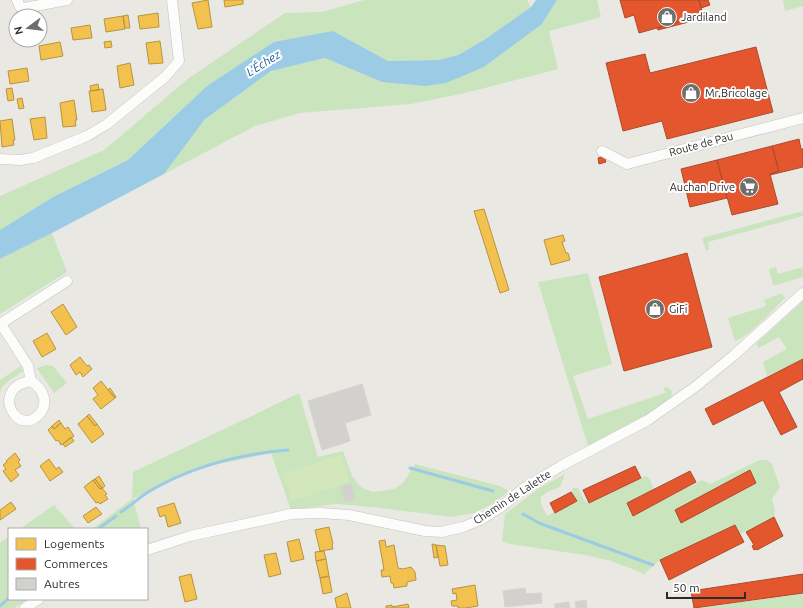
<svg xmlns="http://www.w3.org/2000/svg" width="803" height="608" font-family="Ubuntu,sans-serif">
<style>
.green{fill:#cae4be}
.pitch{fill:#d2e7bc}
.water{fill:#9ccbe6}
.homes{fill:#f2c14e;stroke:#b79444}
.shops{fill:#e4572e;stroke:#ad4a2d}
.lines{fill:none;stroke-linecap:round;stroke-linejoin:round}
.stream{stroke:#9ccbe6;stroke-width:3}
.building{fill:#d3d1ce;stroke:#d5d3cf}
.minor-casing{stroke:#c4c3c3;stroke-width:11}
.minor{stroke:#fcfcfb;stroke-width:10}
.labels{text-anchor:middle;dominant-baseline:central;stroke-width:4;stroke-linejoin:round;paint-order:stroke}
.poi-label{font-size:11px;fill:#2c2c2c;stroke:#fff;text-anchor:start}
.street-label{font-size:11px;fill:#2c2c2c;stroke:#fff}
.water-label{font-size:12px;font-style:italic;fill:#165d97;stroke:#fff}
</style>
<rect width="100%" height="100%" fill="#eae8e3"/>
<path class="green" d="M364 0H527L531 7 484 40 458 55 438 60 388 61 333 31 207 86 128 160 53 197 0 230V196L104 150 189 78 285 13 322 12Z
M557 0H597L601 17 549 31 558 69 465 93 411 104 300 113 255 126 164 174 161 167 204 120 271 71 325 58 382 82 484 67 542 24Z
M783 0H803V6L785 11Z
M803 211V216L708 242 709 250H706L702 238Z
M52 233 67 272 0 314V259Z
M776 267 778 274 803 267V277L776 285H773L769 269Z
M588 273 612 364 573 376 588 419 665 393 664 387 669 388 672 392 671 397 644 417 588 446 538 282Z
M779 294H782L785 298C776 307 745 340 735 341L728 318 766 306 764 300Z
M803 301V359L767 376 763 362 787 349 779 337 759 348 756 344Z
M47 365 53 366 67 383 54 393 37 368Z
M21 366 23 371C16 377 1 383 0 394V380Z
M299 393 318 457 343 451 352 476 362 488 373 492 394 489 403 483 415 464 500 486 509 491 494 503 474 513 452 517 372 507 336 504 291 510 271 453 195 469 133 499 141 529H92L132 499 133 472 256 414Z
M760 460H766L772 464 780 487 772 499 775 510 774 517 740 534 735 525 660 560 643 575 640 572 611 561 585 555 510 544 502 541 505 514 539 488 565 474 560 487 547 492 541 497V504L547 516 576 501 571 492 573 488H578L585 502 589 503 645 476 649 478 654 489 627 503 633 516 702 480 710 484Z
M54 505 75 529H20Z
M9 537V599H29L14 608H0V543Z
M803 593V608H701Z"/>
<path class="pitch" d="M341 455 350 482 292 501 283 474Z"/>
<path class="water" d="M536 0H557L542 24 484 67 446 83 425 86 382 82 325 58 271 71 204 120 164 174 52 233 0 259V230L53 197 128 160 207 86 274 42 333 31 388 61 438 60 458 55 484 40 531 7Z"/>
<path class="homes" d="M208 0 212 27 198 29 192 3Z
M224 0H243V4L225 7Z
M158 13 159 27 140 29 138 16Z
M128 15 130 28H125L123 16Z
M123 16 125 29 106 32 104 19Z
M90 25 92 38 73 40 71 28Z
M111 41 112 47 105 48 104 42Z
M160 41 163 63 149 64 146 43Z
M60 42 63 56 41 60 39 46Z
M130 63 134 85 120 88 117 66Z
M27 68 29 81 10 84 8 71Z
M98 84 99 90 91 91 90 86Z
M12 88 14 100 8 101 6 89Z
M103 89 106 110 92 112 89 91Z
M22 98 24 108 19 109 17 99Z
M74 100 77 120H75L76 126 63 127 60 103Z
M45 117 47 138 34 140 30 119Z
M12 119 15 140H13L14 145 2 147 0 121Z
M484 209 509 290 500 293 474 211Z
M563 235 565 241 562 242 566 253H568L570 260 551 265 544 240Z
M63 304 77 327 66 335 51 312Z
M47 333 56 349 42 357 33 341Z
M80 357 87 366 89 365 92 369 83 377 80 372 76 375 70 365Z
M101 381 115 398 101 409 93 399 98 395 93 388Z
M110 388 116 397 115 398 108 390Z
M89 414 97 424 95 426 87 416Z
M87 416 95 426 97 424 104 434 92 443 78 424Z
M59 420 61 423 54 429 52 426Z
M61 423 65 429 68 427 74 436 61 445 58 440 56 441 48 430 52 426 54 429Z
M71 437 74 441 65 447 63 444Z
M15 453 20 460 18 462 21 466 15 470 19 475 11 482 3 471 6 469 3 465 7 462 6 461Z
M49 459 56 469 59 467 63 472 50 481 40 466Z
M99 476 105 486 102 488 95 479Z
M95 479 102 488 100 489 93 480Z
M93 480 100 489 102 488 107 494 105 495 108 499 100 504 98 502 96 503 84 487Z
M11 502 16 509 0 520V510Z
M174 503 181 523 168 527 165 515 160 517 157 508Z
M96 507 102 514 88 523 83 516Z
M329 527 333 544 332 545 333 549 320 551 315 530Z
M299 539 304 559 291 562 287 542Z
M385 540 386 547 394 545 398 568 403 569 411 567 415 572 416 580 407 582V586L394 588 393 583H391L390 576 382 577 381 570H384L379 541Z
M432 544 436 545 438 557 434 558Z
M436 545 445 546 448 565 440 566Z
M324 551 326 559 316 561 315 552Z
M276 553 281 574 269 577 264 555Z
M326 559 329 576 320 578 316 561Z
M191 574 197 599 185 602 179 577Z
M329 576 332 592 323 594 320 578Z
M475 585 478 606 466 608H458V606H452L451 601 457 600 456 593 453 594 452 589Z
M347 593 351 608H337L335 598Z
M408 604 409 608H386V606L392 605V607Z"/>
<path class="shops" d="M620 0H699L703 15 639 33 634 15 625 18Z
M699 0H708L710 5 701 8Z
M703 15 704 18 658 30 657 28Z
M756 47 773 112 667 139 662 121 623 131 606 63 645 54 650 73Z
M799 139 801 149H803V167L770 175V174L779 171 772 146Z
M772 146 779 171 770 174 778 204 732 215 717 160Z
M604 156 606 162 599 164 598 158Z
M717 160 727 198 690 207 681 169Z
M687 253 712 347 624 371 599 277Z
M803 359V379L779 392 797 427 781 435 763 400 713 425 705 409Z
M635 466 641 478 589 503 583 490Z
M750 470 756 483 681 523 675 510Z
M690 471 696 482 633 516 627 503Z
M571 492 577 501 555 513 550 503Z
M774 517 783 536 757 550 756 549 754 550 752 546 754 545 746 532Z
M735 525 744 542 669 580 660 560Z
M803 574V593L694 608 691 591Z"/>
<g class="lines">
<path class="stream" d="M410 468 493 491
M121 512C130 506 139 498 148 492 190 467 240 454 288 450
M523 514 539 523 653 565
M98 529 116 516
M0 606 9 598"/>
</g>
<path class="building" d="M362 384 371 415 345 423 350 441 322 450 308 401Z
M351 484 355 499 345 502 341 487Z
M525 588 526 594 541 593 542 603 505 607 503 591Z
M586 600 587 608H576L575 602Z
M569 602 570 608H555V604Z"/>
<g class="lines">
<g class="minor-casing">
<path id="minor" d="M17 0 20 7 24 8 67 0
M602 151 627 164 803 118
M0 159 20 160 33 158 87 136 107 124 165 77 179 61 172 0
M0 324 67 281
M1 324 28 366 31 381C63 402 29 435 14 414 10 409 8 402 10 396 13 386 21 383 31 381
M147 550 190 536 291 514 320 513 349 515 425 531 441 532 463 527 480 520 501 507 524 488 561 466 648 420 695 387 733 356 803 293
M25 608 39 599"/>
</g>
<use href="#minor" class="minor"/>
</g>
<defs>
<g id="shop-disc" transform="scale(1)"><circle r="9.5" fill="#6e6e6c" stroke="#fff"/><path d="M-5-2.5h2.3a2.7 3.5 0 0 1 5.4 0H5L5.5 6h-11ZM-1.5-2.5h3a1.5 2.3 0 0 0-3 0Z" fill="#fff"/></g>
<g id="supermarket-disc" transform="scale(1)"><circle r="9.5" fill="#6e6e6c" stroke="#fff"/><path d="M-6-5.5h2.5l.6 2H6L4.5 2H-2.5L-4.4-4H-6ZM-1.5 3.2a1.3 1.3 0 1 0 .1 0ZM3 3.2a1.3 1.3 0 1 0 .1 0Z" fill="#fff"/></g>
</defs>
<g fill-rule="evenodd">
<use href="#shop-disc" x="667" y="17"/>
<use href="#shop-disc" x="691" y="93"/>
<use href="#supermarket-disc" x="749" y="187"/>
<use href="#shop-disc" x="655" y="309"/>
</g>
<g class="labels">
<g class="poi-label">
<text x="681" y="17">Jardiland</text>
<text x="705" y="93">Mr.Bricolage</text>
<text x="735" y="187" text-anchor="end">Auchan Drive</text>
<text x="669" y="309">GiFi</text>
</g>
<g class="street-label">
<text transform="translate(701 144) rotate(-15)">Route de Pau</text>
<text transform="translate(512 497) rotate(-33)">Chemin de Lalette</text>
</g>
<g class="water-label">
<text transform="translate(263 63) rotate(-32)">L'Échez</text>
</g>
</g>
<rect x="8" y="528" width="140" height="72" fill="#ffffff" stroke="#ababab"/>
<rect x="16" y="538" width="20" height="12" fill="#f2c14e" stroke="#ababab"/>
<text x="44" y="548" font-size="12" fill="#2c2c2c">Logements</text>
<rect x="16" y="558" width="20" height="12" fill="#e4572e" stroke="#ababab"/>
<text x="44" y="568" font-size="12" fill="#2c2c2c">Commerces</text>
<rect x="16" y="578" width="20" height="12" fill="#d3d1ce" stroke="#ababab"/>
<text x="44" y="588" font-size="12" fill="#2c2c2c">Autres</text>
<g transform="translate(28 28) rotate(255)"><circle r="19" fill="#ffffff" stroke="#ababab"/>
<path d="M0-3L7 15L0 10L-7 15Z" fill="#6e6e6c"/>
<text y="-6" font-size="11" font-weight="bold" text-anchor="middle" fill="#2c2c2c">N</text>
</g>
<path d="M667 592v6h78v-6" fill="none" stroke="#2c2c2c" stroke-width="2"/>
<text x="673" y="592" font-size="12" fill="#2c2c2c" stroke="#ffffff" stroke-width="3" paint-order="stroke">50 m</text>
</svg>
